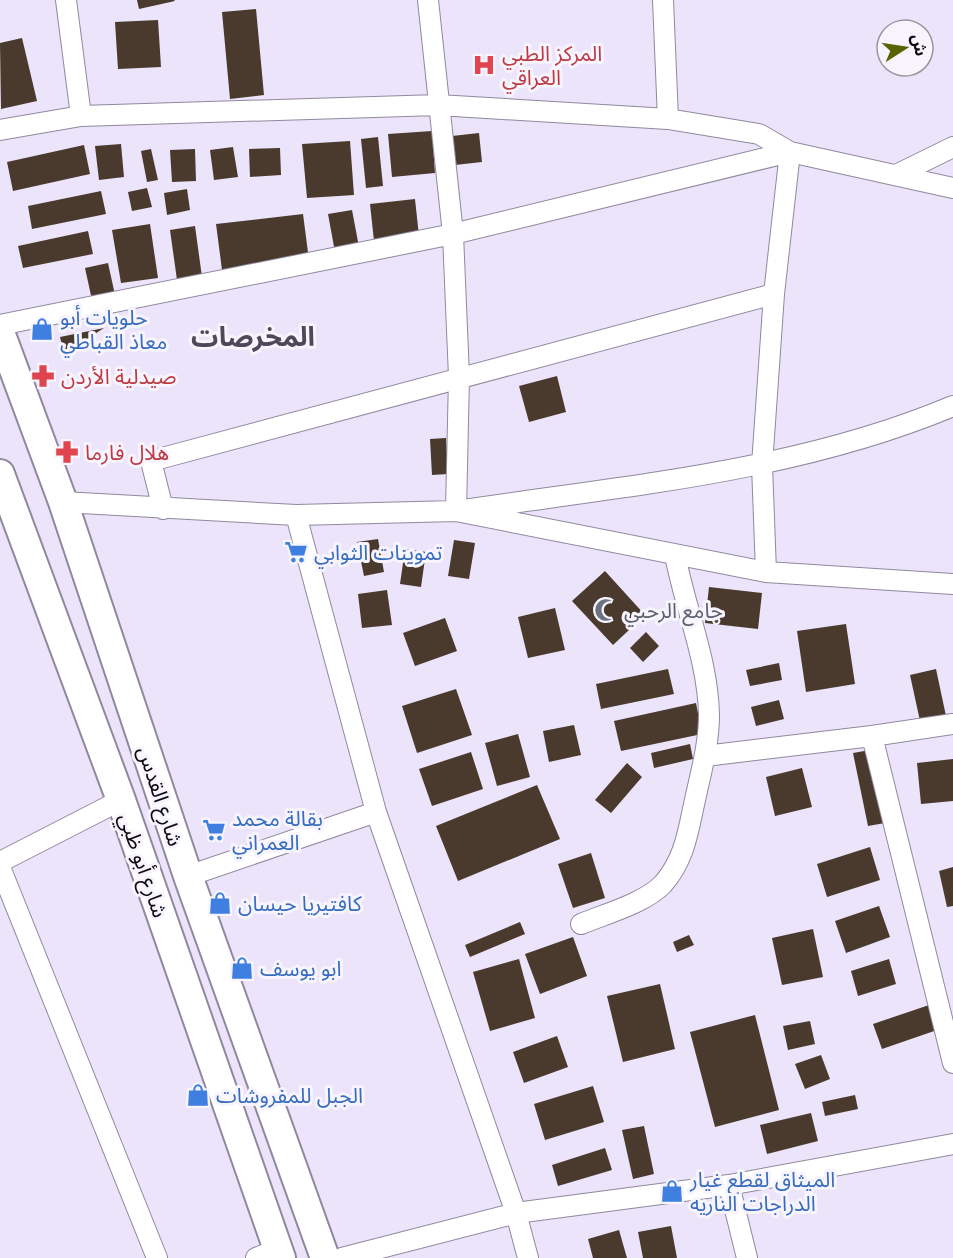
<svg xmlns="http://www.w3.org/2000/svg" width="953" height="1258" font-family="'Golos Text','Noto Sans Arabic',sans-serif">
<style>
.building{fill:#4a3a2d}
.lines{fill:none;stroke-linecap:round;stroke-linejoin:round}
.minor-casing{stroke:#90899d;stroke-width:22}
.secondary-casing{stroke:#90899d;stroke-width:32}
.minor{stroke:#fff;stroke-width:20}
.secondary{stroke:#fff;stroke-width:28}
.labels{text-anchor:middle;dominant-baseline:central;stroke-width:6;stroke-linejoin:round;paint-order:stroke}
.health-label{font-size:21px;fill:#be3a42;stroke:#f7f4fd;text-anchor:start}
.shop-label{font-size:21px;fill:#366cbe;stroke:#f7f4fd;text-anchor:start}
.worship-label{font-size:21px;fill:#5b616d;stroke:#f7f4fd;text-anchor:start}
.street-label{font-size:21px;fill:#0d0a11;stroke:#f7f4fd}
.district-label{font-size:27px;font-weight:bold;fill:#4e485a;stroke:#f7f4fd}
</style>
<rect width="100%" height="100%" fill="#ece4fa"/>
<path class="building" d="M137 0H174L175 1 139 9Z
M256 9 264 95 230 99 222 12Z
M158 20 161 67 118 69 115 22Z
M22 38 37 101 1 109 0 43Z
M432 131 435 173 392 177 388 134Z
M479 133 482 162 455 165 452 136Z
M378 137 383 186 366 188 361 139Z
M350 141 354 195 307 198 302 144Z
M121 144 124 177 99 180 95 146Z
M84 145 90 174 13 191 7 162Z
M233 147 238 177 214 180 210 150Z
M280 148 281 175 250 177 249 149Z
M151 149 158 180 147 182 141 151Z
M195 149 196 181 172 182 170 150Z
M147 188 152 207 132 211 128 192Z
M187 189 190 210 167 215 164 193Z
M101 191 106 214 32 229 28 206Z
M415 199 419 236 374 241 370 204Z
M352 210 359 247 335 252 328 214Z
M303 214 309 260 222 270 216 224Z
M150 224 158 278 121 283 112 230Z
M195 226 202 277 177 280 170 230Z
M88 231 93 254 23 268 18 246Z
M108 263 115 295 92 300 85 268Z
M104 328 64 354 60 337Z
M557 376 566 412 529 422 519 386Z
M446 438 448 474 432 475 430 439Z
M378 539 384 572 364 576 357 542Z
M454 540 475 543 469 579 448 576Z
M405 549 426 552 421 587 400 584Z
M605 571 645 615 613 645 572 601Z
M709 587 762 593 758 629 705 623Z
M387 590 392 625 362 628 358 594Z
M555 608 565 650 528 658 518 617Z
M445 618 457 651 415 666 403 633Z
M846 624 855 684 806 692 797 631Z
M646 632 659 646 643 662 630 648Z
M779 663 782 680 750 686 746 670Z
M668 669 674 694 601 709 596 684Z
M936 669 946 716 920 721 910 675Z
M456 689 472 735 417 753 402 706Z
M779 700 784 719 756 726 751 707Z
M696 703 702 734 621 751 614 721Z
M574 725 581 755 549 762 543 731Z
M518 734 530 777 497 786 485 743Z
M690 744 693 759 654 768 651 753Z
M870 750 885 823 868 826 853 753Z
M471 752 483 789 432 806 419 769Z
M953 759V801L921 804 917 763Z
M627 763 642 777 611 813 595 800Z
M802 768 812 807 775 816 766 777Z
M537 785 560 839 458 881 436 826Z
M870 847 880 880 827 897 817 864Z
M591 853 605 898 573 908 558 864Z
M953 867V906L947 907 939 871Z
M879 906 890 937 846 953 835 921Z
M520 922 525 934 470 957 465 945Z
M813 929 823 977 782 985 772 938Z
M689 935 694 945 677 952 673 942Z
M573 937 587 976 540 994 525 954Z
M519 959 535 1018 490 1031 473 972Z
M889 959 896 984 858 996 851 971Z
M660 984 675 1049 623 1062 607 996Z
M932 1004 940 1029 882 1049 873 1024Z
M755 1015 779 1110 715 1127 690 1032Z
M810 1021 815 1044 788 1050 783 1026Z
M557 1036 568 1067 524 1083 513 1052Z
M821 1055 830 1079 805 1089 795 1064Z
M593 1086 604 1122 545 1140 534 1104Z
M855 1095 858 1109 825 1116 822 1102Z
M811 1113 818 1141 767 1154 760 1125Z
M644 1126 654 1174 633 1179 622 1130Z
M605 1148 612 1170 558 1186 552 1165Z
M671 1226 677 1258H643L638 1232Z
M619 1230 627 1258H593L588 1239Z"/>
<g class="lines">
<g class="minor-casing">
<path id="minor" d="M66 0 81 116
M428 0 453 234 459 377 456 511C623 486 796 472 953 406
M663 0 668 119
M0 130 81 116 438 105 668 119 759 134 790 152 953 188
M898 174 953 147
M0 325 453 234 790 152 774 294 762 465 766 572
M63 502 296 515 456 511 766 572 953 584
M163 509 151 461 774 294
M296 515 376 812 516 1213 528 1258
M953 724 872 736 953 1063
M705 756 872 736
M0 862 121 800
M0 867 157 1258
M188 876 376 812
M581 924C605 914 645 903 663 884 685 859 688 831 695 800 701 772 709 744 709 715 708 660 685 608 675 555
M729 1185 747 1258
M256 1258 278 1249
M342 1258 516 1213 729 1185 953 1144"/>
</g>
<g class="secondary-casing">
<path id="secondary" d="M0 332 63 502 188 876 325 1258
M0 474 121 800 281 1258"/>
</g>
<use href="#minor" class="minor"/>
<use href="#secondary" class="secondary"/>
</g>
<defs>
<g id="hospital-bare" transform="scale(1.8)"><path d="M-5-5h3v3.5h4V-5h3V5h-3V1.5h-4V5h-3Z" fill="#e0444e" stroke="#f7f4fd" stroke-width="2.5" paint-order="stroke"/></g>
<g id="shop-bare" transform="scale(1.8)"><path d="M-5-2.5h2.3a2.7 3.5 0 0 1 5.4 0H5L5.5 6h-11ZM-1.5-2.5h3a1.5 2.3 0 0 0-3 0Z" fill="#3f7fe0" stroke="#f7f4fd" stroke-width="2.5" paint-order="stroke"/></g>
<g id="pharmacy-bare" transform="scale(1.8)"><path d="M-2-6h4v4h4v4h-4v4h-4v-4h-4v-4h4Z" fill="#e0444e" stroke="#f7f4fd" stroke-width="2.5" paint-order="stroke"/></g>
<g id="supermarket-bare" transform="scale(1.8)"><path d="M-6-5.5h2.5l.6 2H6L4.5 2H-2.5L-4.4-4H-6ZM-1.5 3.2a1.3 1.3 0 1 0 .1 0ZM3 3.2a1.3 1.3 0 1 0 .1 0Z" fill="#3f7fe0" stroke="#f7f4fd" stroke-width="2.5" paint-order="stroke"/></g>
<g id="mosque-bare" transform="scale(1.8)"><path d="M3.5-4.9A6 6 0 1 0 3.5 4.9A5 5 0 1 1 3.5-4.9Z" fill="#6b7280" stroke="#f7f4fd" stroke-width="2.5" paint-order="stroke"/></g>
</defs>
<g fill-rule="evenodd">
<use href="#hospital-bare" x="484" y="65"/>
<use href="#shop-bare" x="42" y="329"/>
<use href="#pharmacy-bare" x="43" y="376"/>
<use href="#pharmacy-bare" x="67" y="452"/>
<use href="#supermarket-bare" x="296" y="552"/>
<use href="#mosque-bare" x="606" y="610"/>
<use href="#supermarket-bare" x="214" y="830"/>
<use href="#shop-bare" x="220" y="903"/>
<use href="#shop-bare" x="242" y="968"/>
<use href="#shop-bare" x="198" y="1095"/>
<use href="#shop-bare" x="672" y="1191"/>
</g>
<g class="labels">
<g class="health-label">
<text x="502" y="53">المركز الطبي<tspan x="502" dy="24">العراقي</tspan></text>
<text x="61" y="376">صيدلية الأردن</text>
<text x="85" y="452">هلال فارما</text>
</g>
<g class="shop-label">
<text x="60" y="317">حلويات أبو<tspan x="60" dy="24">معاذ القباطي</tspan></text>
<text x="314" y="552">تموينات الثوابي</text>
<text x="232" y="818">بقالة محمد<tspan x="232" dy="24">العمراني</tspan></text>
<text x="238" y="903">كافتيريا حيسان</text>
<text x="260" y="968">ابو يوسف</text>
<text x="216" y="1095">الجبل للمفروشات</text>
<text x="690" y="1179">الميثاق لقطع غيار<tspan x="690" dy="24">الدراجات الناريه</tspan></text>
</g>
<g class="worship-label">
<text x="624" y="610">جامع الرحبي</text>
</g>
<g class="street-label">
<text transform="translate(161 796) rotate(72)">شارع القدس</text>
<text transform="translate(144 865) rotate(71)">شارع أبو ظبي</text>
</g>
<g class="district-label">
<text x="253" y="336">المخرصات</text>
</g>
</g>
<g transform="translate(905 48) rotate(78)"><circle r="28" fill="#f7f4fd" stroke="#99969f" stroke-width="1.5"/>
<path d="M0-4.5L10 22L0 15L-10 22Z" fill="#5a6302"/>
<text y="-9" font-size="16" font-weight="bold" text-anchor="middle" fill="#0d0a11">ش</text>
</g>
</svg>
